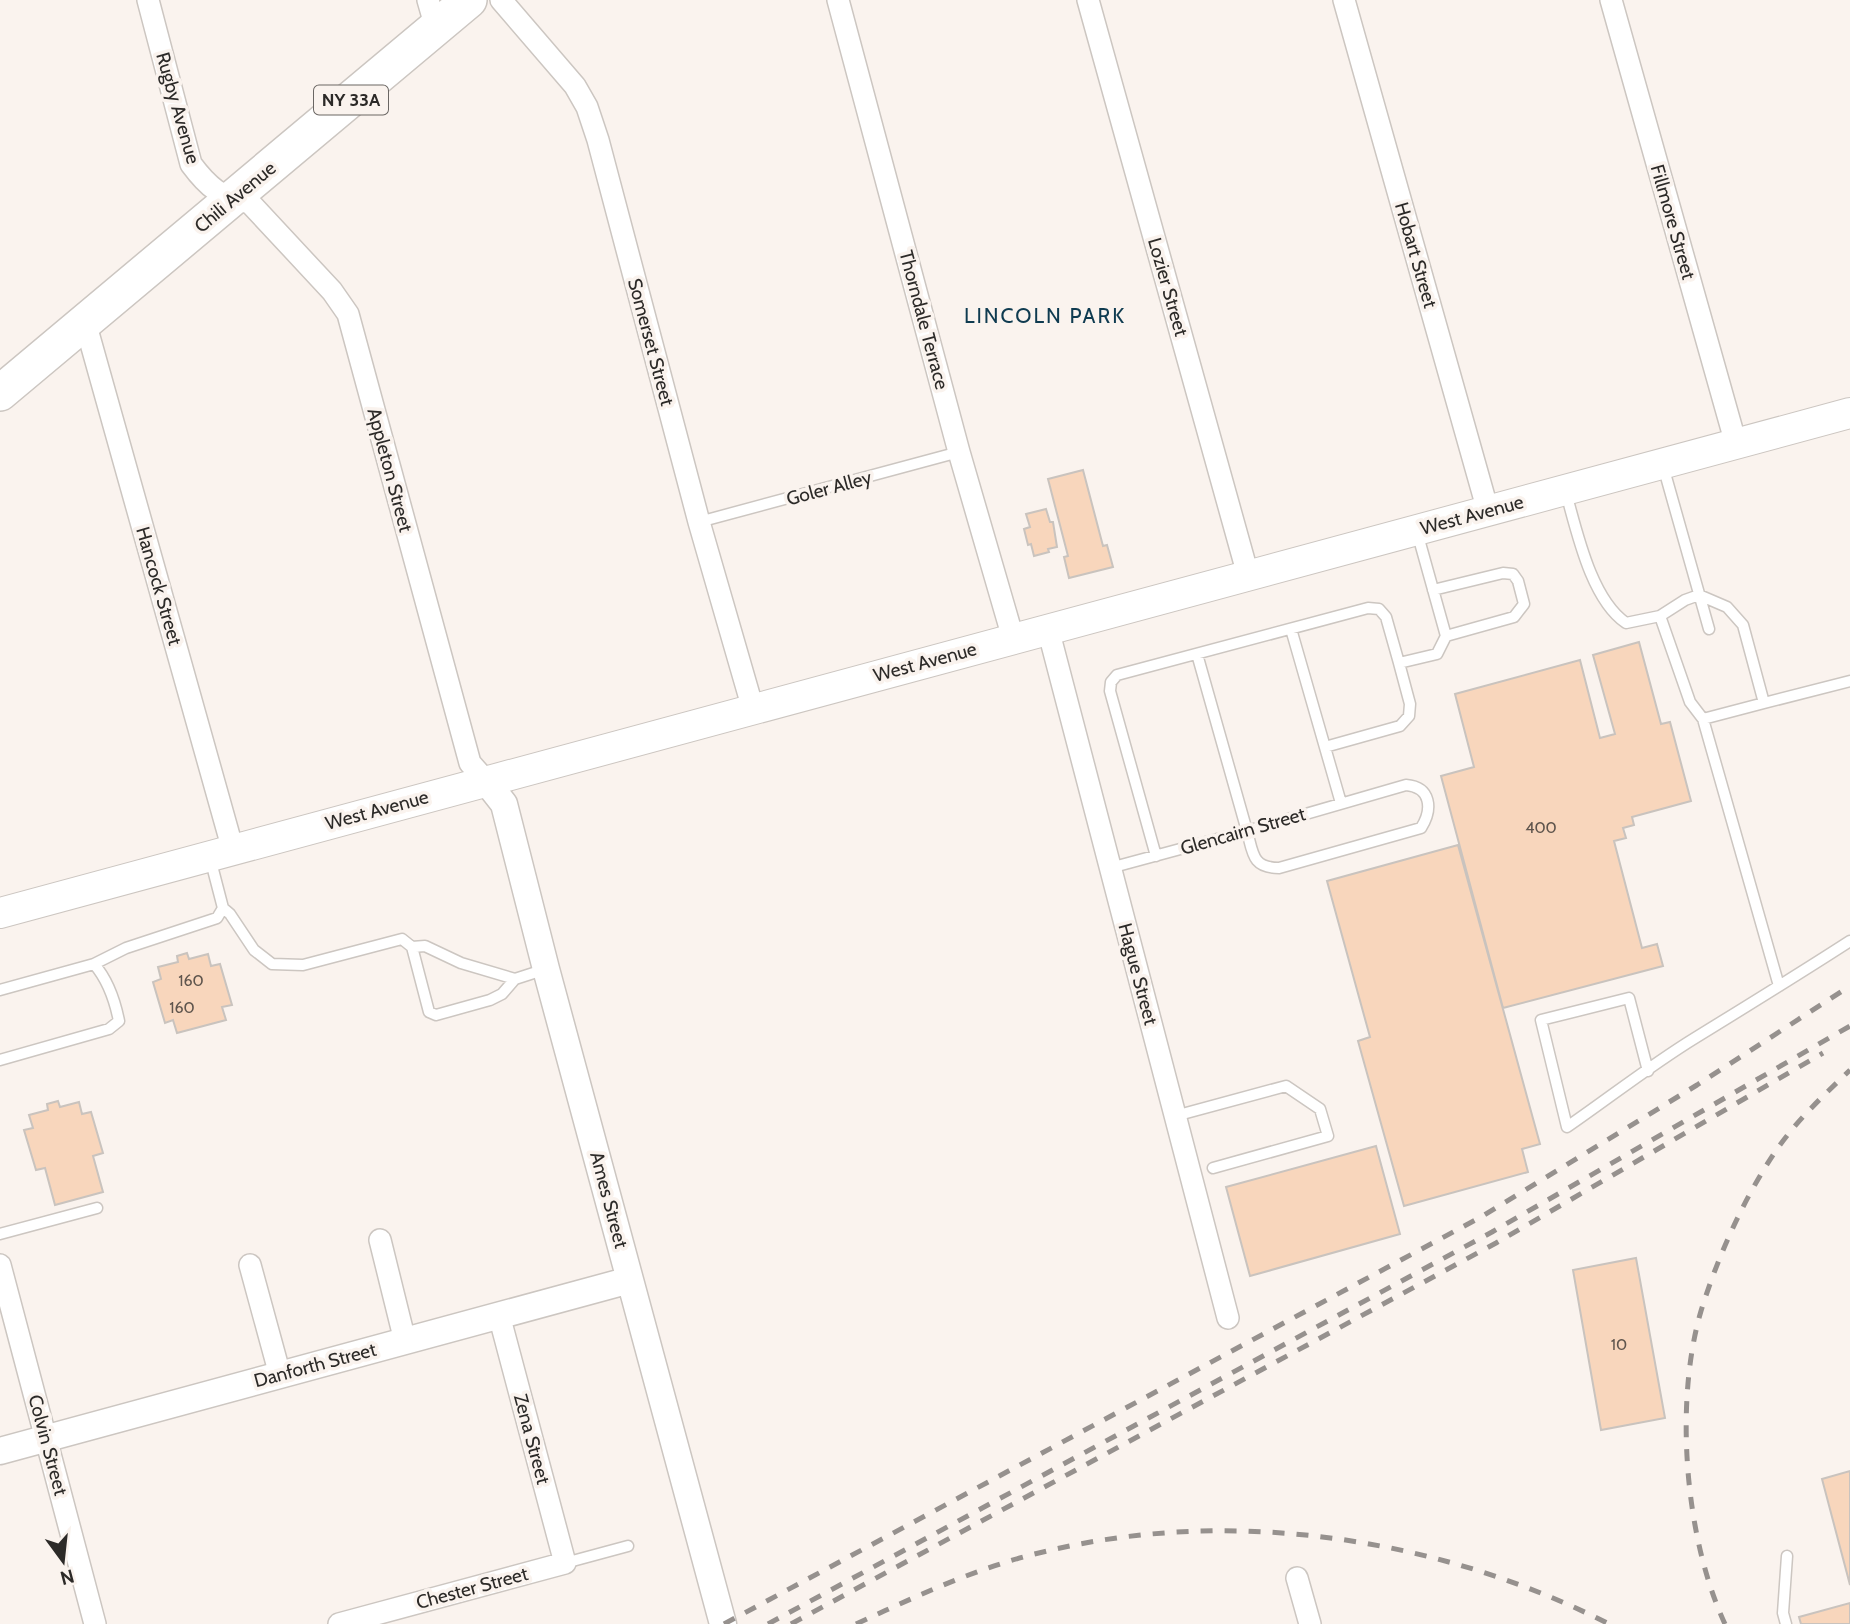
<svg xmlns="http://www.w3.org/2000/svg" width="1850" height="1624" font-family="Cabin,sans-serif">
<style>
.building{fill:#f8d6bc;stroke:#c9c3be;stroke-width:2}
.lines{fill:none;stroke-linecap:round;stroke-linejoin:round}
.service-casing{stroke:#ccc6c1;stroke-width:13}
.minor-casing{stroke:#ccc6c1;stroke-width:24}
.tertiary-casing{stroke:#ccc6c1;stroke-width:29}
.secondary-casing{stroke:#ccc6c1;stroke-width:32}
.primary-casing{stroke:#ccc6c1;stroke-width:38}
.service{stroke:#fff;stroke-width:10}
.minor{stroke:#fff;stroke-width:21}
.tertiary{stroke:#fff;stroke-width:26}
.secondary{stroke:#fff;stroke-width:30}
.primary{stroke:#fff;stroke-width:35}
.rail{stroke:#96918e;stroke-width:5;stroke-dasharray:12 12;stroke-linecap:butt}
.labels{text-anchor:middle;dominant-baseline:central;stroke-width:7;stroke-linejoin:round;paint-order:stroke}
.number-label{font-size:16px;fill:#5f554d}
.shield{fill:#faf3ee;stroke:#6a6663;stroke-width:2}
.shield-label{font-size:18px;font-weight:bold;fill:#2c2a28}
.street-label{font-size:19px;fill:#2c2a28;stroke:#faf3ee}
.neighbourhood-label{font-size:21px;letter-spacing:2px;fill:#0f3b50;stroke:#faf3ee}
</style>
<rect width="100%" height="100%" fill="#faf3ee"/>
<path class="building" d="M1083 470 1103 546 1107 545 1113 567 1069 578 1064 557 1068 556 1048 479Z
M1046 509 1050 522H1053L1057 547 1048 549 1049 552 1034 556 1031 544 1028 545 1024 529 1030 527 1026 514Z
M1639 642 1661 724 1670 722 1691 801 1632 817 1634 825 1623 828 1626 838 1614 841 1642 948 1657 944 1663 966 1503 1008 1441 776 1474 767 1455 694 1580 660 1600 738 1615 734 1593 655Z
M1458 845 1540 1144 1522 1149 1528 1172 1404 1206 1358 1041 1370 1037 1327 881Z
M187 953 189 959 208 954 211 966 220 964 232 1005 222 1007 226 1020 177 1033 173 1020 165 1023 153 982 161 979 158 967 178 962 177 956Z
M58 1101 60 1107 79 1102 82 1114 91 1112 103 1153 93 1156 103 1192 55 1205 45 1168 36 1170 24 1130 33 1128 29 1115 48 1110 47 1104Z
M1376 1146 1400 1234 1250 1276 1226 1187Z
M1636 1258 1665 1418 1601 1430 1573 1270Z
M1850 1471V1585L1822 1479Z
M1850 1603V1624H1801L1799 1617Z"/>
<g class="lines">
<g class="service-casing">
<path id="service" d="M1663 466 1709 629
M1566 493C1577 532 1591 599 1626 623L1660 616 1690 702 1703 719 1779 986
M699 522 959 452
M1433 590 1503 573 1513 574 1518 581 1524 604 1514 617 1446 636
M1660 616 1685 600 1699 595 1727 607 1743 625 1764 703 1850 681
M1291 629 1341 803
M1703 719 1764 703
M1325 747 1400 726 1409 716 1410 704 1399 663
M1156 856 1110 691 1111 682 1117 675 1368 608 1379 609 1386 617 1399 663 1437 654 1446 636 1417 532
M210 858 223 908 230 914 254 950 272 964 303 965 402 939 412 947 429 1012 436 1015 490 1000 502 994 515 979 546 969
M1110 868 1247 831 1406 785C1431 787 1433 809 1421 828L1279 868C1252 868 1253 853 1247 831L1197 654
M412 947 425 946 461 963 515 979
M94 964 126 948 217 918 223 908
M0 990 94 964C108 980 115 1001 119 1021L109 1029 0 1060
M1648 1071 1629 998 1541 1020 1567 1127C1609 1098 1651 1065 1695 1038 1747 1006 1799 974 1850 941
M1175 1116 1286 1086 1320 1109 1328 1136 1213 1168
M0 1234 97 1208
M565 1563 628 1546
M1786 1624 1783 1613 1787 1556"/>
</g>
<g class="minor-casing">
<path id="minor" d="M148 0 191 164C208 187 221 198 250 203L332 291 348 314 470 763 486 781
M428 0 436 28
M501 0 575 86 587 107 598 140 699 522 753 709
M838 0 959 452 1013 638
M1088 0 1248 575
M1344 0 1488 511
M1611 0 1736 444
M85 322 233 850
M1048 629 1228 1318
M380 1240 405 1341
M0 1265 95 1624
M250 1265 280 1375
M1297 1578 1310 1624
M339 1624 565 1563 499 1315"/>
</g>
<g class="tertiary-casing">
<path id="tertiary" d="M486 781 504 804 546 969 723 1624
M0 1451 630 1280"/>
</g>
<g class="secondary-casing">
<path id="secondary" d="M0 913 1850 413"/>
</g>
<g class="primary-casing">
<path id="primary" d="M0 393 469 0"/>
</g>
<use href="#service" class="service"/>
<use href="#minor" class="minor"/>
<use href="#tertiary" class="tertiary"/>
<use href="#secondary" class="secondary"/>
<use href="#primary" class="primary"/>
<path class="rail" d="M724 1624 1481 1217 1697 1085 1850 986
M768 1624 1492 1232 1850 1026
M791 1624 1496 1243 1823 1053
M856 1624C917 1596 978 1567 1043 1552 1230 1506 1438 1537 1609 1624
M1725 1624C1685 1538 1674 1403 1701 1311 1718 1256 1743 1200 1775 1152 1796 1121 1823 1096 1850 1070"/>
</g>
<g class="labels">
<g class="number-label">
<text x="1541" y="827">400</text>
<text x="191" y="980">160</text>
<text x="182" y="1007">160</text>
<text x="1619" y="1344">10</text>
</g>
<rect class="shield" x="314" y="85.5" width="74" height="29" rx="5"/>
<g class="shield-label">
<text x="351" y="100">NY 33A</text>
</g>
<g class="street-label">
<text transform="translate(178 108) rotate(74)">Rugby Avenue</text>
<text transform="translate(235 197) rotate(-40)">Chili Avenue</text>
<text transform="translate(1673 222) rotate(74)">Fillmore Street</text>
<text transform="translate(1416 255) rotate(74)">Hobart Street</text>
<text transform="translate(1168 287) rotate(74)">Lozier Street</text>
<text transform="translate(924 320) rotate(75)">Thorndale Terrace</text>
<text transform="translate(651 342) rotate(75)">Somerset Street</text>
<text transform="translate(390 470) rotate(75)">Appleton Street</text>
<text transform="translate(829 488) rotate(-15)">Goler Alley</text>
<text transform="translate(1472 515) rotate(-15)">West Avenue</text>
<text transform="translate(159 586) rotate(74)">Hancock Street</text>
<text transform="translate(925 662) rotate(-15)">West Avenue</text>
<text transform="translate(377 810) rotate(-15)">West Avenue</text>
<text transform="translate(1243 831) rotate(-16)">Glencairn Street</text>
<text transform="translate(1138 974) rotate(75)">Hague Street</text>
<text transform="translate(609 1200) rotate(75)">Ames Street</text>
<text transform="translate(315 1365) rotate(-15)">Danforth Street</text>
<text transform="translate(532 1439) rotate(75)">Zena Street</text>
<text transform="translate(48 1445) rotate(75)">Colvin Street</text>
<text transform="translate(472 1588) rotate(-15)">Chester Street</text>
</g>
<g class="neighbourhood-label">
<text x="1045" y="315">LINCOLN PARK</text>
</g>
</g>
<g transform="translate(63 1561) rotate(165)" stroke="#faf3ee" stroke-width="5" paint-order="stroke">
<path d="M0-5L12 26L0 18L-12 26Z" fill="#2c2a28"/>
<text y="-10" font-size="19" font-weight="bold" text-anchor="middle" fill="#2c2a28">N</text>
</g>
</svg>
